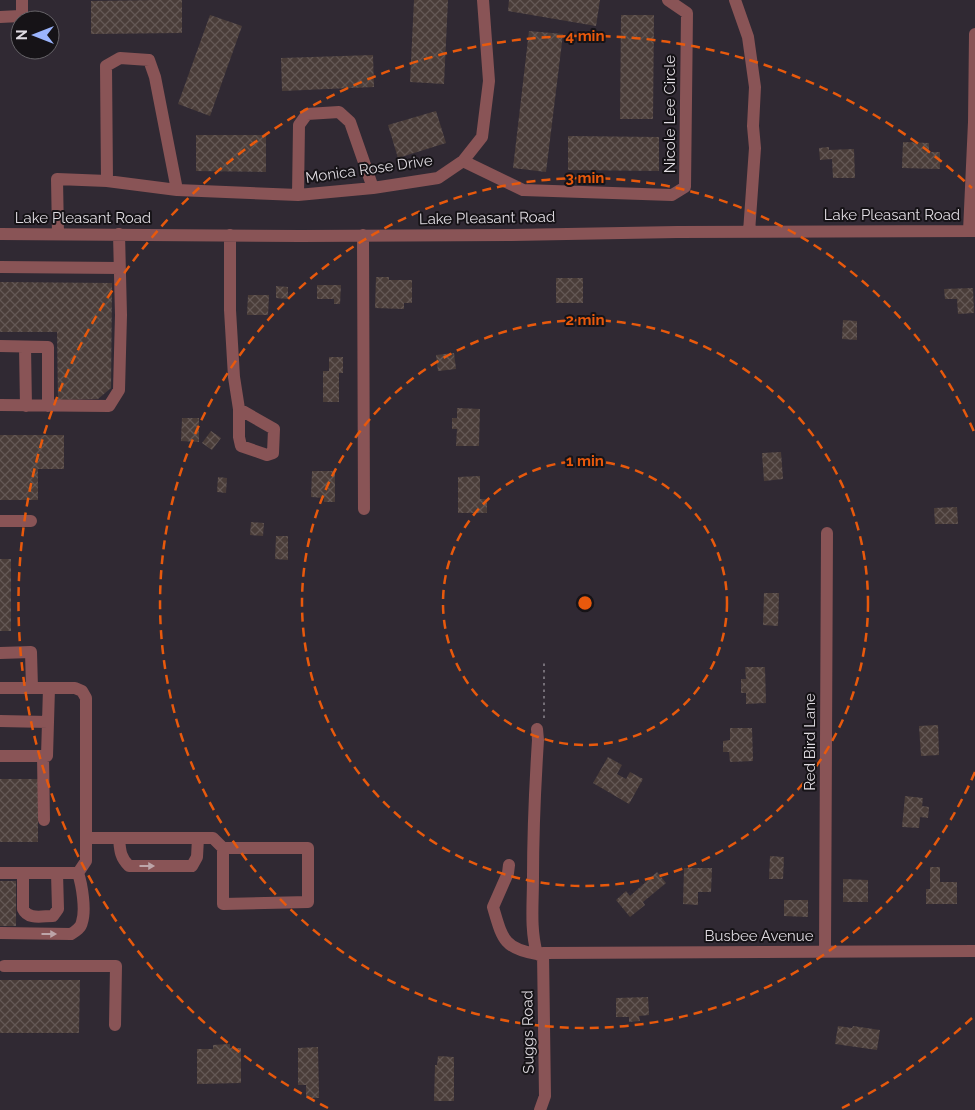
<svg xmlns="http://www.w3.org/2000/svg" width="975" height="1110" font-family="Raleway,sans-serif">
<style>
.building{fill:url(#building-cross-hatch)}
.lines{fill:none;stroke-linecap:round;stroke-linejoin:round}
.path{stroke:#746e77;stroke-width:2;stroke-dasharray:2.5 4;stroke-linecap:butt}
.minor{stroke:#895456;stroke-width:12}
.oneway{fill:#bda5a9}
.ring{fill:none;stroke:#e8590c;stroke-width:2.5;stroke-dasharray:9 6}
.labels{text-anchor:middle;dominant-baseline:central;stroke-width:4;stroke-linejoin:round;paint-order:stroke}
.street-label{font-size:15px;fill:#dfdbe1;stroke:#161317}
.centre{fill:#e8590c;stroke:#161317;stroke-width:2.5}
.ring-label{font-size:15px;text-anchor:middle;font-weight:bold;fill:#e8590c;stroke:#161317;stroke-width:4;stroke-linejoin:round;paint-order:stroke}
</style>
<defs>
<pattern id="building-cross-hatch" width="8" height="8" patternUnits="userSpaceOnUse" patternTransform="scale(1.25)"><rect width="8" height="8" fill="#4a3d39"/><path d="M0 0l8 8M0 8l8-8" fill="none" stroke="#645855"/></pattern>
</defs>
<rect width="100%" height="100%" fill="#302933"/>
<path class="building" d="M156 0H182V33L91 34V1Z
M414 0H448L444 84 410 82Z
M509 0H600L596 26 508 11Z
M210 15 242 26 210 116 178 104Z
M621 15H654L653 119H620Z
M529 31 563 34 546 172 513 168Z
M373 55 374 87 282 91 281 58Z
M436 111 446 143 398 158 388 125Z
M196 135H266V172L196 171Z
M568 136 659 137V171L568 170Z
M903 142 929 143V152H940V169L902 168Z
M829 147V150L854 149 855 178H833L832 159 820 160 819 148Z
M376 277H389V280H412V303H404V309L375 308Z
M556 278H583V303H556Z
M0 282 112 283 111 388 98 399 58 400 57 332H0Z
M317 285H341L340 304H334V299H317Z
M276 286 288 287V299L276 298Z
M973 288 974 313 958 314 957 299H945L944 289Z
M248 295H269L268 315H247Z
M843 320 857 321V340L842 339Z
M454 353 456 369 438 371 436 355Z
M329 357H343V373H339V402H323V371H329Z
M457 408 480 409 479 446H456L457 429H452V418H457Z
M182 418H199V442L181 441Z
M211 431 221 438 212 450 202 443Z
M0 435H64V469H38V500H0Z
M781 452 783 479 764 481 762 453Z
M312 471H335V502H324V498L311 497Z
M480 476V499H487V513H458V477Z
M218 477 227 478 226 493 217 492Z
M957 507 958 524H935L934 508Z
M251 522 264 523 263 536 250 535Z
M276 536H288V560L275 559Z
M0 559H11V631H0Z
M764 593H779L778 626 763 625Z
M745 667H765L766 703 746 704V693H741V679H746Z
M938 725 939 755 921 756 919 726Z
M730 728H752L753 761 730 762 729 752H723V741L730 740Z
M608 757 622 765 617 774 626 779 630 772 643 779 629 804 593 783Z
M0 779H38V842H0Z
M905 796 923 798 922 806 929 807 928 818 920 817 919 828 902 827Z
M770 856 784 857 783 879H769Z
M930 867H940V882H957V904H926V889H930Z
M684 868H712L711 892H698V905L683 904Z
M657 872 666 883 643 902 645 905 630 917 616 900 626 891 630 896Z
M843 879 868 880V902H843Z
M0 881H16V926H0Z
M784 900H808V917L784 916Z
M0 980H80L79 1033H0Z
M648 997 649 1015 639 1016 640 1021 629 1022V1017H616V998Z
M838 1026 852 1028 853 1026 880 1030 877 1050 835 1044Z
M230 1044V1048H241V1083L197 1084V1049H213V1045Z
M318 1047 319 1098H306V1085H298V1048Z
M438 1056 454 1057V1101H434L435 1065H437Z"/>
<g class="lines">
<path class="path" d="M544 718V661"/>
<path class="minor" d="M735 0 748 37 755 87 753 126 755 148 749 232
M0 17 20 16 22 14V0
M463 161 523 190 672 195 685 187 687 13 668 0
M107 181 106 66 120 58 149 60 155 77 177 190
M298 195 299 125 307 114 339 112 350 122 373 188
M969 231 974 122 975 34
M0 234 301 236 512 235 677 232 975 231
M58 234 57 179 107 181 177 190 298 195 373 188 438 178 463 161 482 137 489 81 483 0
M230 235V310L234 377 239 409V437L241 446 267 455 273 453 274 429 239 409
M363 235 364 509
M0 267 120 268
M0 346 48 347V406
M25 347 26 406
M0 405 109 406 119 390 121 315 119 234
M0 521H31
M0 653 31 652 32 688
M0 688H75L82 691 86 698V861L78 873
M0 721 48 722 47 756H0
M48 722 49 688
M537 729 538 740C535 787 533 831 533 878 533 904 530 929 537 954L543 957
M43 756 44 820
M86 838H213L223 848H308V902L223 904V848
M119 838C120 850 120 857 129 866H192L197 857 198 838
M509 865 508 873 493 907C502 937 503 949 537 954
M0 873H78
M23 873V909C28 920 42 916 53 916L58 909 57 873
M0 933 71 934C76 931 81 928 82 922 86 910 82 885 78 873
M825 952 827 533
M4 966H116L115 1025
M540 1110 545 1096 543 953 975 951"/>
</g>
<defs><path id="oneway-solid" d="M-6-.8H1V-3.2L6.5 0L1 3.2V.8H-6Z" transform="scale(1.25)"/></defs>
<g class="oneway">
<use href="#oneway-solid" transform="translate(147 866)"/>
<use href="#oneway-solid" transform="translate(49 934)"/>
</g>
<g class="ring">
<circle cx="585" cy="603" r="142"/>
<circle cx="585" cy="603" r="283"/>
<path d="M975 772A425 425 0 1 1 975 434"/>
<path d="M972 1018A567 567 0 0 1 842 1108M328 1108A567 567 0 1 1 972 188"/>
</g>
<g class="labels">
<g class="street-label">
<text transform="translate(670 114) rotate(-90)">Nicole Lee Circle</text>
<text transform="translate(369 169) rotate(-8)">Monica Rose Drive</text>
<text x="892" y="215">Lake Pleasant Road</text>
<text x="83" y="218">Lake Pleasant Road</text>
<text transform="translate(487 218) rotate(-1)">Lake Pleasant Road</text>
<text transform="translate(810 742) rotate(-90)">Red Bird Lane</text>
<text x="759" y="936">Busbee Avenue</text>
<text transform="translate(528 1032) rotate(-91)">Suggs Road</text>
</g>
</g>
<circle cx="585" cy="603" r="8" class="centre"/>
<g class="ring-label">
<text x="585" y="41">4 min</text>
<text x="585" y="183">3 min</text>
<text x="585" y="325">2 min</text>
<text x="585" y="466">1 min</text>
</g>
<g transform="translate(35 35) rotate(270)"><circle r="24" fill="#161317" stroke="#666368"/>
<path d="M0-4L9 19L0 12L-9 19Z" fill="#9bb4fd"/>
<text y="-8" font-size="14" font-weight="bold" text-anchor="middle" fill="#dfdbe1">N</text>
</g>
</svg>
